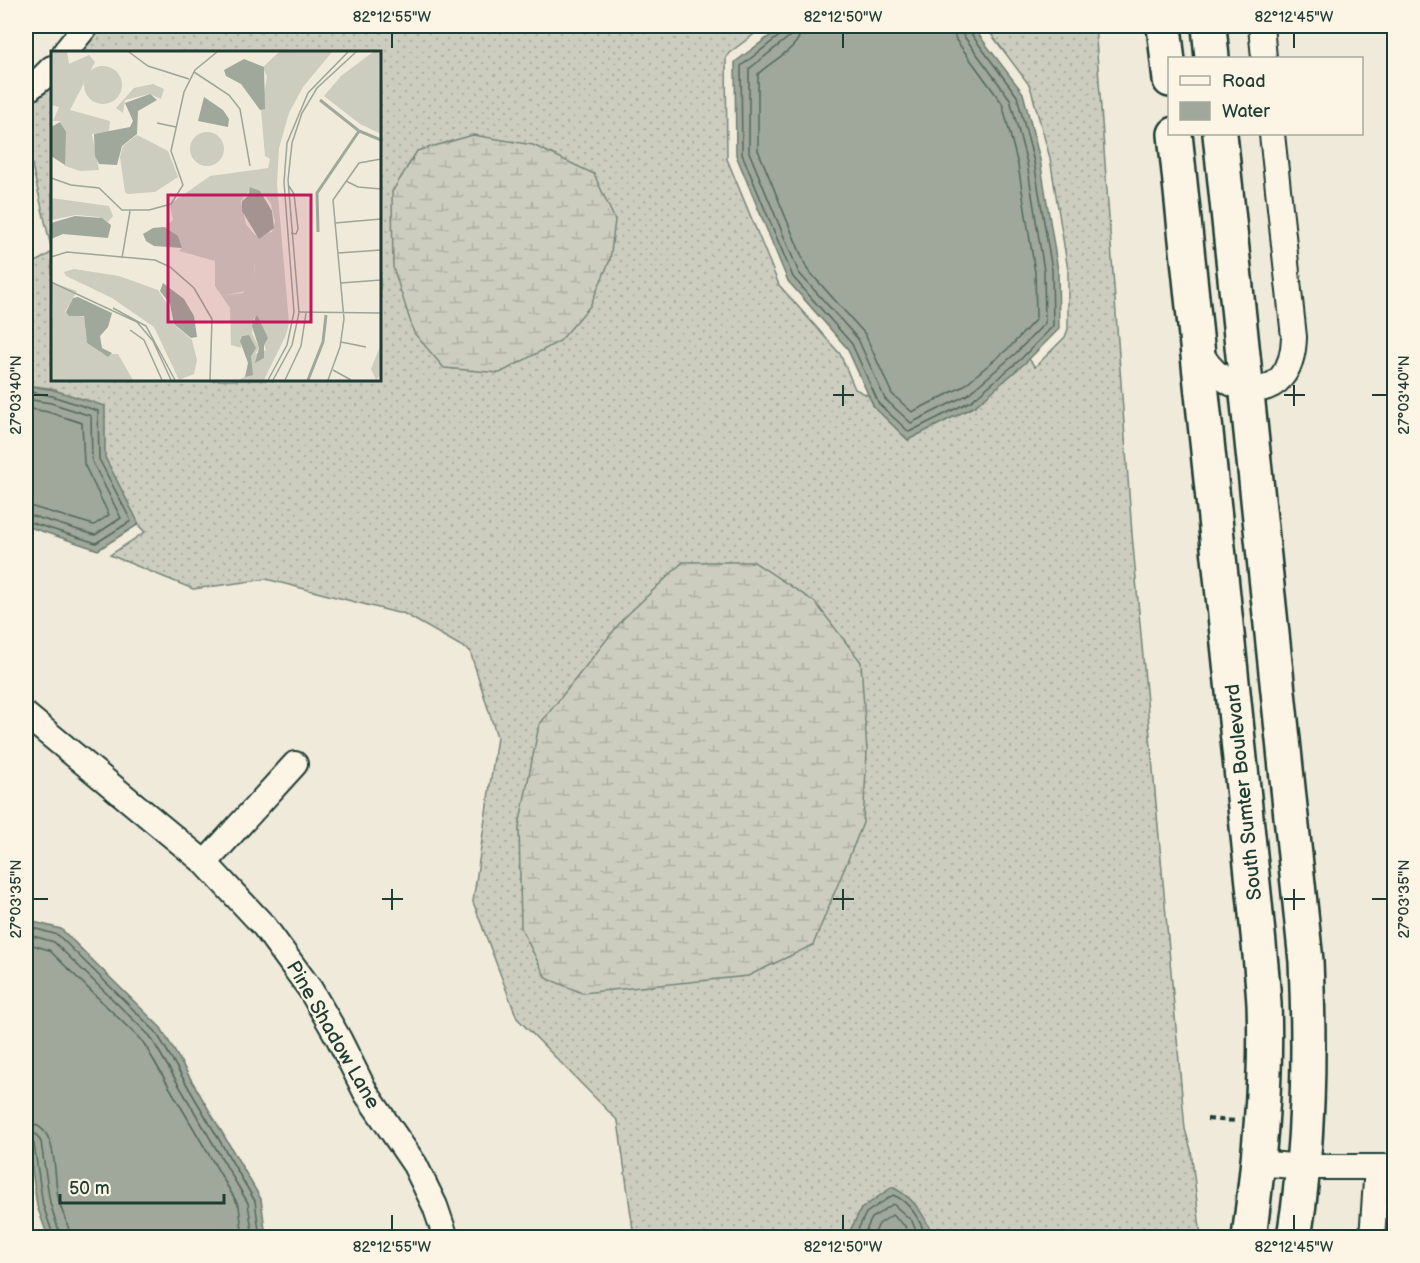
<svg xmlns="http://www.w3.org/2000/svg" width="1420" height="1263" font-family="'Balsamiq Sans',sans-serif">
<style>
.grass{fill:url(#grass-dots);stroke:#76857a;stroke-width:1.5;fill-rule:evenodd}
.wetland{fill:url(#wetland-marsh);stroke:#76857a;stroke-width:1.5}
.water{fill:#9fa89a;stroke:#6c7d71;stroke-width:1.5}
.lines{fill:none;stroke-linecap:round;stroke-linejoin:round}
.shore{stroke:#52685d;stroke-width:1.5}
.street-casing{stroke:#1f3d34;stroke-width:28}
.secondary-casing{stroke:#1f3d34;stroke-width:38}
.path{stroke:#1f3d34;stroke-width:4;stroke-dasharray:6 4.5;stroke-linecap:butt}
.street{stroke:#fcf5e5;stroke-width:24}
.secondary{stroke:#fcf5e5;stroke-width:33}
.ticks{fill:none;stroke:#1f3d34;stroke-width:2}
.labels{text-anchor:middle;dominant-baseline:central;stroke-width:4.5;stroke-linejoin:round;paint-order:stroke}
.street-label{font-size:20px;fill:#1f3d34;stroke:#fcf5e5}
.inset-river{fill:none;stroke:#9fa89a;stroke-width:3}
.inset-road{fill:none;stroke:#9ca598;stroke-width:1.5}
.view{fill:#c2185b;fill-opacity:0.15;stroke:#c2185b;stroke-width:3}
.inset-edge{fill:none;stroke:#1f3d34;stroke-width:3}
.neatline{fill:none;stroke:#1f3d34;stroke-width:2}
.ticks-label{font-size:15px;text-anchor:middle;fill:#1f3d34}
</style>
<defs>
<pattern id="grass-dots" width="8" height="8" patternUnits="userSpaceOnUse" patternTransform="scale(1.5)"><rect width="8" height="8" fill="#cccdbf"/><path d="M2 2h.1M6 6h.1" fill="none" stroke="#afb1a5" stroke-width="1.8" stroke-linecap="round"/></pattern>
<pattern id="wetland-marsh" width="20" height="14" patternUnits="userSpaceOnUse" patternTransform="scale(1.5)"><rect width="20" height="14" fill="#cccdbf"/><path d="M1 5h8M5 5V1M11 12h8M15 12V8" fill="none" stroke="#afb1a5"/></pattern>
</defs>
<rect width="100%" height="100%" fill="#efeada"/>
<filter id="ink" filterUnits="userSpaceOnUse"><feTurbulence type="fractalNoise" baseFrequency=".0167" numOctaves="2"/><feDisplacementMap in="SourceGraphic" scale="12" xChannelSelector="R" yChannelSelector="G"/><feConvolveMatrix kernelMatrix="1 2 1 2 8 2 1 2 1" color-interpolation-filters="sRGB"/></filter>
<g filter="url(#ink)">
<path class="grass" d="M101 26H765L729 53 726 58 727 159 779 285 840 354 855 389 869 396 1029 359 1035 367 1065 337 1068 329V270L1050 158 1030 86 985 26H1095L1132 534 1185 1129 1191 1150 1201 1237H926L861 1209 847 1237H634L618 1121 517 1018 473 902 497 737 470 651 403 613H398L266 579 193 589 110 555 145 532 129 516 56 389 26 385V268L52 252V380H380V52H72ZM521 928 748 976 683 981Z
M52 72V251L26 140V106Z"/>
<path class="wetland" d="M473 135 533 145 594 174 615 220 610 260 590 306 560 341 500 373 444 368 414 333 393 267 392 192 417 151Z
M683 562H754L815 602 861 662 867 752 863 823 813 945 748 976 582 993 546 978 521 928 519 826 539 725 623 619Z"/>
<path class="water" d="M783 26H972L1023 93 1040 160 1058 270 1059 329 1025 363 975 406 908 440 874 407 847 348 788 281 736 155 735 62Z
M26 385 54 390 105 406V457L139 524 98 550 26 526Z
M26 920 61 929 161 1028 261 1199 266 1237H48L37 1206 26 1125Z
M892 1187C915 1198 924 1215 934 1237H847L861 1209Z"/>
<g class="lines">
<path class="shore" d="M786 26 783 33 741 66 742 154 793 277 852 344 879 404 909 432 971 401 1021 359 1053 326 1052 270 1034 162 1017 96 969 31 968 26
M793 26 789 37 749 69V152L799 273 858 339 885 399 911 423 967 395 1016 353 1045 323 1044 271 1027 163 1010 99 963 35 961 26
M802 26C801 49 773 59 758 74V150L807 269 865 334 892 394 912 412 962 387 1010 347 1036 319 1035 272 1018 165 1002 103 956 40 952 26
M26 391 52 396 98 411 99 459 131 521 96 543 26 521
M26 399 51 403 91 416 92 461 121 518 95 535 26 514
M26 408 48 412 82 423 84 464 109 515 94 525 26 505
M26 926 58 935 156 1032 255 1201 260 1238
M26 934 54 942 150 1036 248 1203 253 1238
M26 943 49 950 143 1042 239 1206 243 1238
M26 1123C61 1124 52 1177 59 1201 62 1214 70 1225 70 1238
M26 1132 36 1134 41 1142 50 1203 61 1238
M26 1139 31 1140 34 1144 43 1205 54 1238
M854 1238 866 1213 893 1195C911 1202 920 1221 927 1238
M862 1238 872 1218 893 1204 912 1221 919 1238
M872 1238 879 1224 892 1215 905 1226 909 1238"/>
<g class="street-casing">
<path id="street" d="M1261 26 1264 58
M65 52 86 26
M26 91 41 79 52 68
M1198 348C1223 400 1292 410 1294 337L1272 134
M26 715 205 863 264 926 310 989 339 1039 366 1093 415 1165 435 1206 446 1238
M205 863 295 764
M1258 1163 1304 1167H1394
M1372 1238 1377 1167"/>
</g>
<g class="secondary-casing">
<path id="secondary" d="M1164 26 1170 80
M1209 26 1212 58
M1175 134 1255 903C1258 936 1262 970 1264 1004 1267 1082 1259 1160 1249 1238
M1220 134 1306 961C1310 1054 1309 1146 1294 1238"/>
</g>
<path class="path" d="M1207 1119 1236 1121"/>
<use href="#street" class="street"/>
<use href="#secondary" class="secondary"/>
</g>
</g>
<path class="ticks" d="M392 33V48M843 33V48M1294 33V48M843 385V406M1294 385V406M33 395H48M833 395H854M1284 395H1305M1372 395H1387M392 889V910M843 889V910M1294 889V910M33 899H48M382 899H403M833 899H854M1284 899H1305M1372 899H1387M392 1215V1230M843 1215V1230M1294 1215V1230"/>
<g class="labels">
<g class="street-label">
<text transform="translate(1244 792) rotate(-96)">South Sumter Boulevard</text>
<text transform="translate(333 1035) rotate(60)">Pine Shadow Lane</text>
</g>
</g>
<g transform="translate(51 51)">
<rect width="330" height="330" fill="#efeada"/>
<path d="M0 1H16L18 13 38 4 44 11 19 59 59 70 58 80 41 83 48 119 29 120 14 115 11 74 9 70H2L8 56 0 54ZM228 1H281L252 36 238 62 228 97 226 133 238 272 235 284 213 329H188L201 321 200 305 194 284 190 286V297L180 294 179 257 164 235V210L128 200 131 197 122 183 113 177 122 169 119 155 122 151 159 125 217 117 219 108 214 105 210 59 216 26 212 16ZM200 137 214 144 220 153 224 171 221 181 204 184 195 173 190 150ZM203 211 204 227 192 242 175 244ZM203 266 215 299 204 303 208 297 201 282ZM102 33 113 38 110 48 98 43 74 49 72 62 65 57 83 37ZM0 147 58 155 62 165 57 171 48 166 25 164 0 169ZM23 218 68 225 107 239 117 254 120 271 141 289 146 309 143 323 128 329 103 276 61 247 15 225 13 221ZM14 261 33 266 36 292 52 303H67L82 329H0V268Z" fill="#cccdbf" fill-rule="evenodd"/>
<path d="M322 1H330V83L309 73 273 45 290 25Z" fill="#cccdbf"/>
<path d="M33 34a19 19 0 1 1 38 0a19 19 0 1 1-38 0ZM139 98a17 17 0 1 1 34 0a17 17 0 1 1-34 0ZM86 84 117 100 127 126 104 141 77 143 74 141 69 106 72 95ZM155 169a12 12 0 1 1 24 0a12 12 0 1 1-24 0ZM185 201H193L203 211 204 227 199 239 175 244 169 237 171 217ZM330 293V323L325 329 320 318Z" fill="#cccdbf"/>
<path d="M0 231 26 240 14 261 2 268Z" fill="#cccdbf"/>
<path d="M193 8 213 16 214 58 209 59 190 33 175 25 173 19ZM99 43 106 49 87 60 86 83 71 95 66 114 48 113 44 105 43 83 79 76 82 70 74 52ZM153 46 172 59 178 68 177 76 147 70ZM9 71 15 81 14 114 0 105V76ZM199 136 209 140 221 160 223 177 208 188 191 160V150L197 145ZM24 165 51 167 60 174 57 187 12 183 0 188V172ZM113 176 127 185 131 197 103 195 95 190 92 183 102 177ZM112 232 133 248 143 265 146 286 140 287 123 273 119 253 109 240ZM27 246 61 262 57 276 49 285 51 297 61 302 57 306 36 292 33 265H18L15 261 22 247ZM206 264 217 287 213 294V307L204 312 208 297 201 275ZM198 284 205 297 200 305 202 324 194 326 197 312 189 290 191 285Z" fill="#9fa89a"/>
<path class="inset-river" d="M269 49 308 80 330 89M267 181 266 142 308 80M257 329 272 291 275 264"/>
<path class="inset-road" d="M78 1 97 15 138 28M143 21 178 44 189 58 199 115M106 72 125 76M0 127 20 134 48 137 71 159H98L120 153 132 134 120 100 133 41 144 19 166 1M295 130 307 136 330 138M238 135 243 143 247 178 245 183 240 182M284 172 330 168M287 202 330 199M0 206 16 201 104 209 119 216 143 237 161 268 159 329M71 207 79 160M0 231 86 271 102 290 120 329M290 232 330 229M62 257 95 275 124 329M247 261 330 262M79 279 93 289 111 329M290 291 315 296M282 319 300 329M217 329 236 294 243 261 233 131 236 92 257 42 297 1M222 329 241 294 248 262 237 129 241 92 251 62 266 37 305 1M234 329 250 295 255 262M277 329 289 296 293 268 282 149 308 112 330 108"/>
<path class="view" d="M117 144H260V271H117Z"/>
<rect width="330" height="330" class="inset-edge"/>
</g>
<rect width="1420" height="1263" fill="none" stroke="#fcf5e5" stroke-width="66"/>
<rect x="1168" y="57" width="195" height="78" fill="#fcf5e5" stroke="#a4ab9e" stroke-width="1.5"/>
<rect x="1180" y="76" width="30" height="9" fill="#fcf5e5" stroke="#a4ab9e" stroke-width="1.5"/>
<text x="1222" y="87" font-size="18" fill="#1f3d34">Road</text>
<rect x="1180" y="102" width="30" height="18" fill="#9fa89a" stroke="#a4ab9e" stroke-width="1.5"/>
<text x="1222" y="117" font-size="18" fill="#1f3d34">Water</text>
<path d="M60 1194v9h164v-9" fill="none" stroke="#1f3d34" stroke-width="3"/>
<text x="69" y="1194" font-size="18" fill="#1f3d34" stroke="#fcf5e5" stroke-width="4.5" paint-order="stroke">50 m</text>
<rect x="33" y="33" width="1354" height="1197" class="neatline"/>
<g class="ticks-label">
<text x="392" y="22">82°12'55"W</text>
<text x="843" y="22">82°12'50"W</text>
<text x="1294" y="22">82°12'45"W</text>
<text transform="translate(16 395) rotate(-90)" y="5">27°03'40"N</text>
<text transform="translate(1404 395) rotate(-90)" y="5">27°03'40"N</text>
<text transform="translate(16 899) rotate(-90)" y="5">27°03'35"N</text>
<text transform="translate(1404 899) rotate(-90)" y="5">27°03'35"N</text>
<text x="392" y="1252">82°12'55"W</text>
<text x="843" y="1252">82°12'50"W</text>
<text x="1294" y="1252">82°12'45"W</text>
</g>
</svg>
